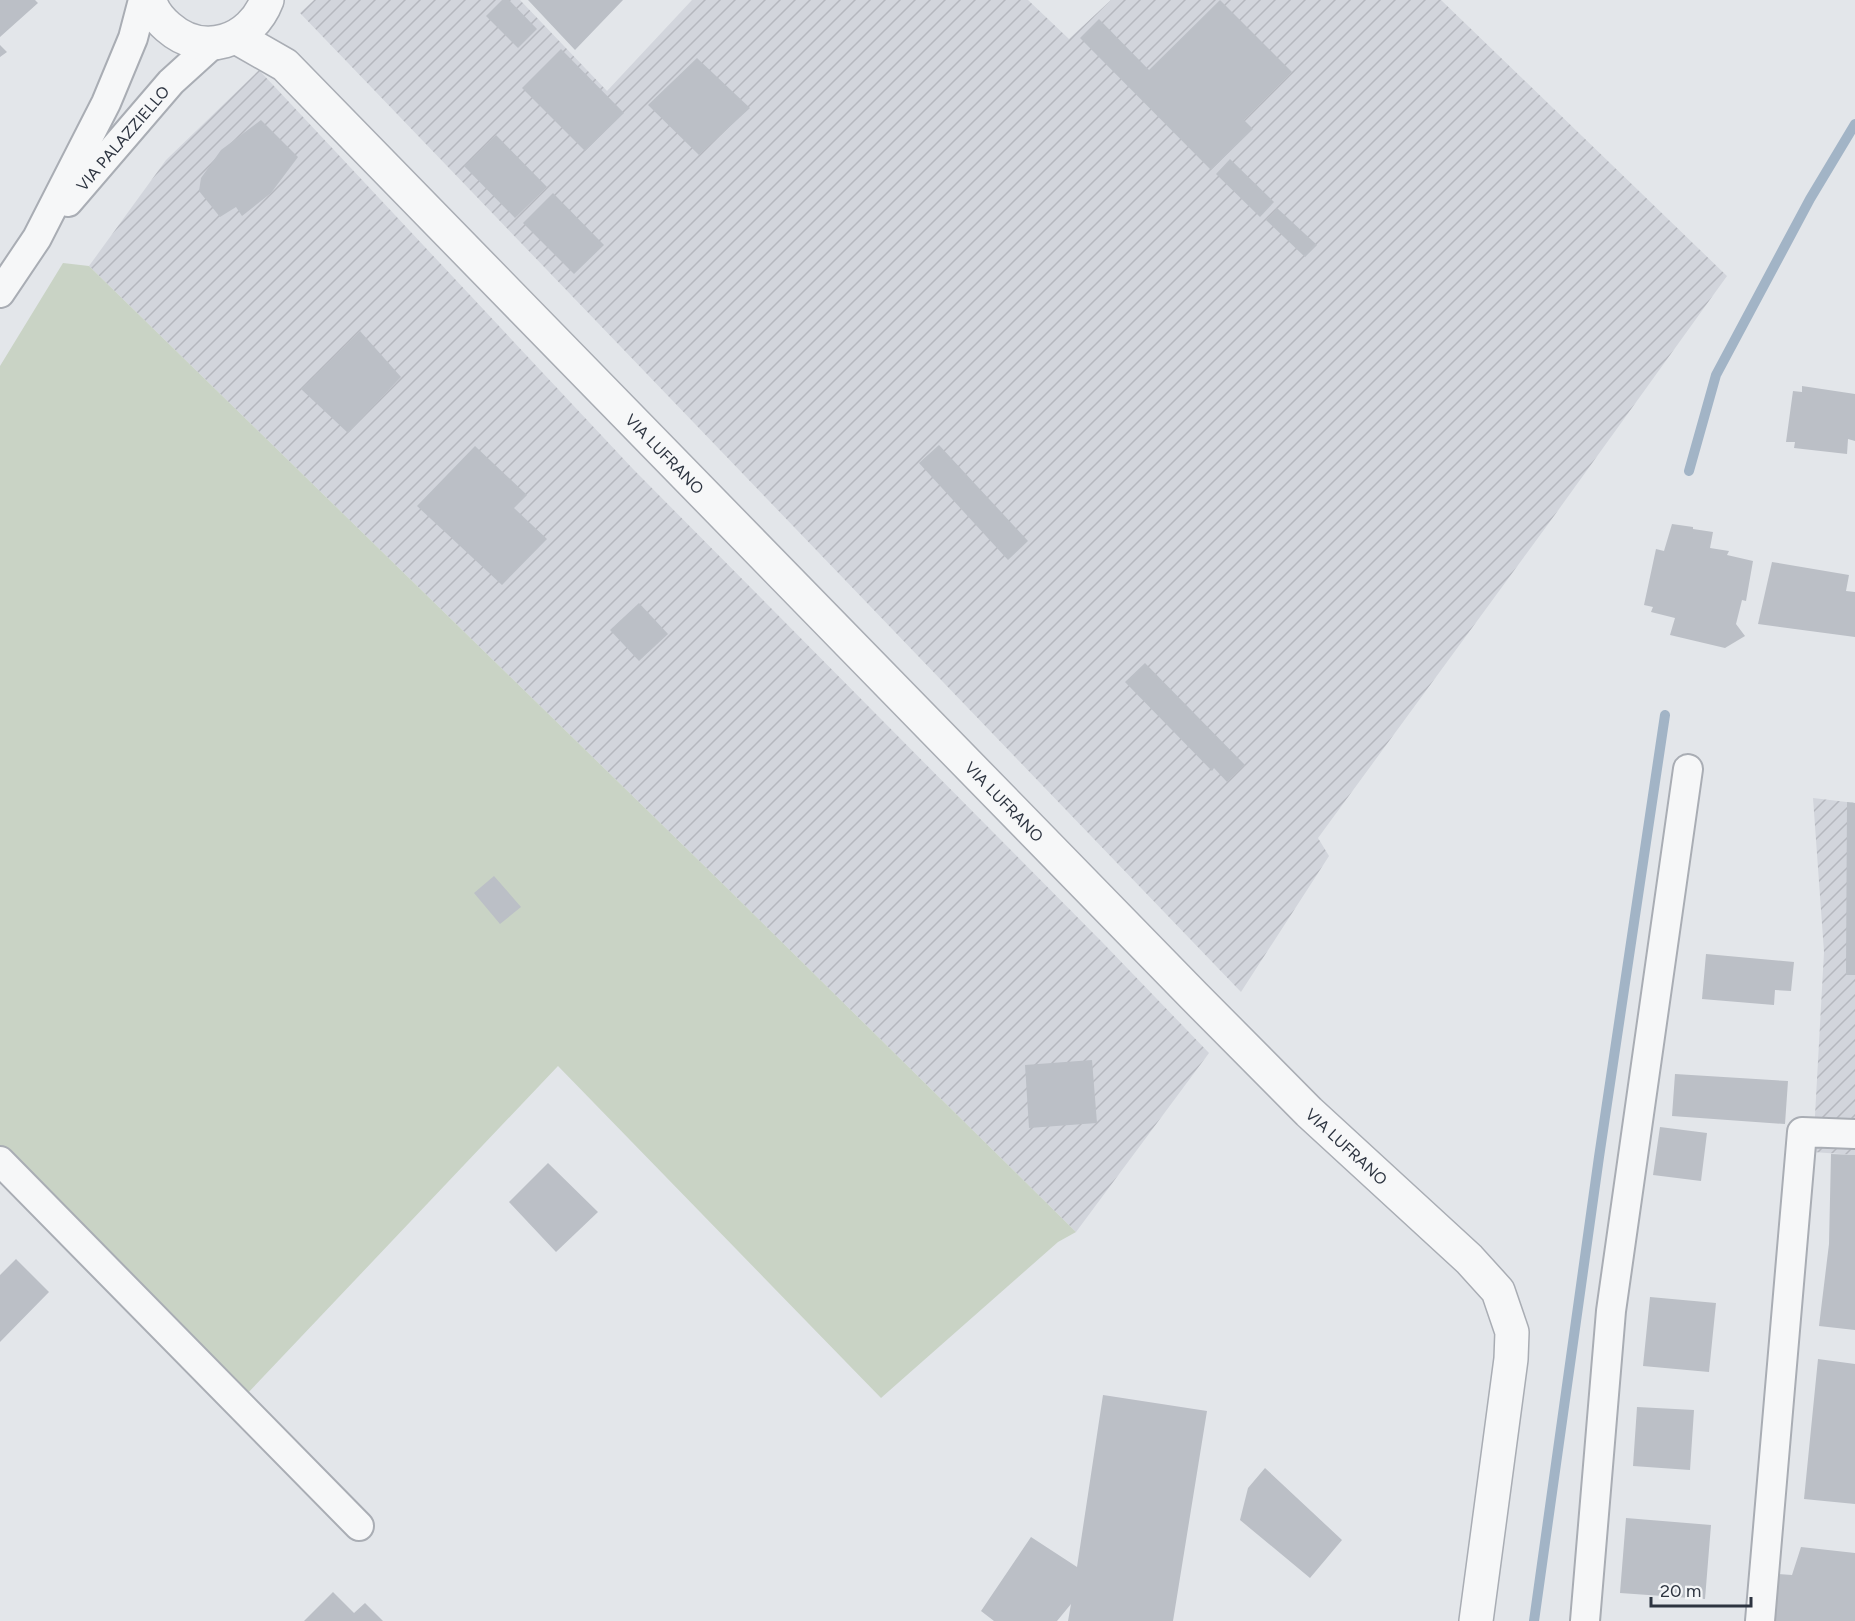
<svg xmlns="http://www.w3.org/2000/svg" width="1855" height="1621" font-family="Figtree,sans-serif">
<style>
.industrial{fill:url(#industrial-furrows)}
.grass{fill:#c9d3c5}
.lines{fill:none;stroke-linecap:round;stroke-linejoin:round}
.stream{stroke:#a2b4c6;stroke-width:10}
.building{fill:#bbbfc6}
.minor-casing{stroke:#a9adb4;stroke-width:32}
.tertiary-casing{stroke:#a9adb4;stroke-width:36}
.minor{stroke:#f6f7f8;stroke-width:28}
.tertiary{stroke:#f6f7f8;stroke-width:33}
.labels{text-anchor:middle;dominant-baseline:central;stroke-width:4.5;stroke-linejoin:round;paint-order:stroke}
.street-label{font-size:16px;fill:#2d3440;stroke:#f3f5f7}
</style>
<defs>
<pattern id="industrial-furrows" width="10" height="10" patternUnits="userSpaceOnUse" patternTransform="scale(1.5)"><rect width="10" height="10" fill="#d2d5dc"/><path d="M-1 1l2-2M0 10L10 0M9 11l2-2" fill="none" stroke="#b5b7be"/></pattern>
</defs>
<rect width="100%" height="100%" fill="#e3e6ea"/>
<path class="industrial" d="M314 0H520L607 91 692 0H1028L1069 39 1111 0H1441L1727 276 1554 516 1318 838 1329 856 1241 992 300 13Z
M259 70 633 469 1103 943 1209 1053 1076 1232 724 885 89 266 166 160Z
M1813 798 1855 803V1155L1813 1152 1824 952Z"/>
<path class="grass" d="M63 263 89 266 724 885 1076 1232 1058 1242 881 1398 558 1066 245 1396 0 1145V366Z"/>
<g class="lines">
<path class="stream" d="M1689 471 1716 375 1810 199 1855 124
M1534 1621 1599 1157 1665 715"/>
</g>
<path class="building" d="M0 0H35L38 3 0 37Z
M502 0H509L537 29 518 48 486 16Z
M528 0H623L575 50Z
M1220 0 1292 72 1244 120 1253 129 1211 170 1080 38 1099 19 1149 70Z
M0 45 7 52 0 57Z
M561 49 624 113 585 151 522 88Z
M697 58 750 108 699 155 648 105Z
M261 120 298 157 271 193 242 216 236 207 220 217 199 191 201 178 221 150Z
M496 135 547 187 515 218 464 166Z
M1230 159 1274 202 1260 217 1216 174Z
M553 193 604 245 574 274 523 223Z
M1277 208 1317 245 1305 257 1266 220Z
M360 331 401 377 348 433 301 389Z
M1802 386 1855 394V441L1848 439 1847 454 1794 448 1795 442H1786L1793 391 1802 392Z
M939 445 1028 541 1008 560 919 463Z
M475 446 527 495 514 508 547 539 502 585 417 506Z
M1672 524 1693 527V529L1713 532 1710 548 1729 551 1727 555 1753 561 1746 601 1742 600 1736 624 1745 636 1725 648 1670 635 1675 618 1651 612 1653 607 1644 605 1656 549 1664 551Z
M1772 562 1849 575 1846 591 1855 592V637L1758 624Z
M639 603 668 634 639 661 610 630Z
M1145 663 1245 765 1227 782 1214 768 1212 771 1125 682Z
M1847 802 1855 803V975H1846Z
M494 876 521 907 500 924 474 893Z
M1706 954 1794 962 1791 991 1775 990 1774 1005 1702 999Z
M1092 1060 1097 1123 1029 1128 1025 1065Z
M1675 1074 1788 1081 1785 1124 1672 1116Z
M1660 1127 1707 1133 1701 1181 1653 1175Z
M1831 1154 1855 1155V1330L1819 1326 1829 1244Z
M548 1163 598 1212 556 1252 509 1202Z
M16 1259 49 1292 0 1342V1275Z
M1650 1297 1716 1303 1709 1372 1643 1366Z
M1818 1359 1855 1364V1504L1804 1499Z
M1103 1395 1207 1411 1173 1621H1068L1071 1604 1057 1621H994L981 1611 1031 1537 1077 1567Z
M1637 1407 1694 1410 1690 1470 1633 1466Z
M1265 1468 1342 1540 1310 1578 1240 1520 1248 1488Z
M1626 1518 1711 1525 1705 1599 1620 1593Z
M1801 1547 1855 1553V1621H1772L1777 1574 1792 1575Z
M333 1592 354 1613 365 1603 383 1621H304Z"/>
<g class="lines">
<g class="minor-casing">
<g id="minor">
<path id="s1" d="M68 202 171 82 214 43"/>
<path d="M0 293 37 238 106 103 133 38 143 0"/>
<path d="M0 1161 359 1526"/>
<path d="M1585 1621 1611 1311 1688 769"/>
<path d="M1760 1621 1802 1132 1855 1134"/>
</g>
</g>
<g class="tertiary-casing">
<g id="tertiary">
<path d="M150 0C152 11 160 20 168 27 203 58 251 42 267 0"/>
<path id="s2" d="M236 37 285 65 1194 996 1309 1112 1469 1259 1498 1291 1512 1332 1511 1359 1476 1621"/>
</g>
</g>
<use href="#minor" class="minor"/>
<use href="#tertiary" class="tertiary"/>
</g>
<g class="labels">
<g class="street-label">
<text stroke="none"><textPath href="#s1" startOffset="84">VIA PALAZZIELLO</textPath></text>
<text stroke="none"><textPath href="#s2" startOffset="600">VIA LUFRANO</textPath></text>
<text stroke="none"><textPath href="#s2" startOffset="1086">VIA LUFRANO</textPath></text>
<text stroke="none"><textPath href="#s2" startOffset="1572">VIA LUFRANO</textPath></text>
</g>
</g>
<path d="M1651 1597v9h100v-9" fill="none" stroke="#2d3440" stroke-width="3"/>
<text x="1660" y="1597" font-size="18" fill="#2d3440" stroke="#f3f5f7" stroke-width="4.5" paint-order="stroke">20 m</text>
</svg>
